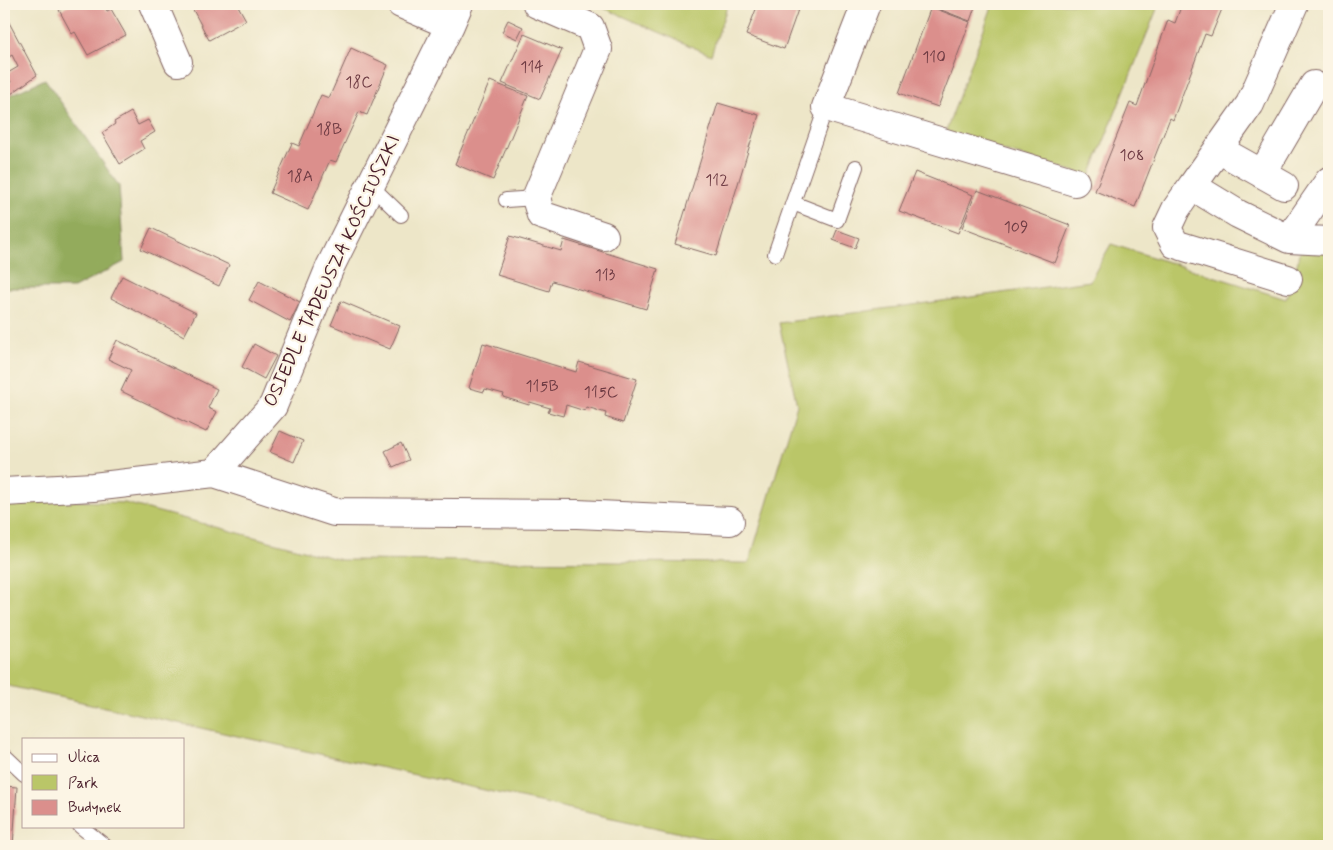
<svg xmlns="http://www.w3.org/2000/svg" width="1333" height="850" font-family="Mynerve,sans-serif">
<style>
.green{fill:#bac668;stroke:#82724a}
.forest{fill:#93ab5c;stroke:#6e6544}
.building{fill:#db8f8c}
.lines{fill:none;stroke-linecap:round;stroke-linejoin:round}
.service-casing{stroke:#836562;stroke-width:16}
.minor-casing{stroke:#836562;stroke-width:30}
.service{stroke:#fff;stroke-width:14}
.minor{stroke:#fff;stroke-width:28}
.labels{text-anchor:middle;dominant-baseline:central;stroke-width:4.5;stroke-linejoin:round;paint-order:stroke}
.number-label{font-size:16px;fill:#6e3b43}
.street-label{font-size:19px;fill:#4a1f2b;stroke:#fcf5e5}
</style>
<rect width="100%" height="100%" fill="#fcf5e5"/>
<filter id="ink" filterUnits="userSpaceOnUse"><feTurbulence type="fractalNoise" baseFrequency=".02" numOctaves="2"/><feDisplacementMap in="SourceGraphic" scale="10" xChannelSelector="R" yChannelSelector="G"/><feConvolveMatrix kernelMatrix="1 2 1 2 8 2 1 2 1" color-interpolation-filters="sRGB"/></filter>
<filter id="wash" filterUnits="userSpaceOnUse"><feTurbulence type="fractalNoise" baseFrequency=".0096" numOctaves="4" result="noise"/><feDisplacementMap in="SourceGraphic" scale="20" xChannelSelector="R" yChannelSelector="G"/><feGaussianBlur stdDeviation="1.12" result="paint"/><feColorMatrix in="noise" values="0 0 0 0 0 0 0 0 0 0 0 0 0 0 0 0 0 1.4 0 .05"/><feComposite in="paint" operator="in"/></filter>
<g filter="url(#wash)">
<rect width="100%" height="100%" fill="#ede6c8"/>
<path class="green" d="M595 4H728L711 55Z
M993 4H1159L1090 176 945 134Z
M1111 244 1286 299 1302 248 1329 251V846H721L722 842 4 685V498L125 503 341 560 749 563 797 405 779 323 1090 281Z"/>
<path class="forest" d="M45 79 119 186 124 262 74 288H4V98Z"/>
<g id="blocks">
<path class="building" d="M72 4H104L107 11 111 9 126 35 88 55 75 32 72 34 59 10Z
M190 4H237L246 20 209 40Z
M758 4H800L784 49 746 35Z
M932 4H976L970 21 931 6Z
M1182 4H1224L1211 36 1205 34 1173 120 1170 118 1135 207 1095 191 1130 103 1137 106 1168 20 1175 23Z
M931 7 970 22 938 107 899 93Z
M4 13 37 75 11 94 4 86 11 82 6 74 18 67 12 55 9 57 4 47Z
M508 20 523 27 517 39 502 32Z
M524 34 562 50 540 99 502 83Z
M351 48 388 65 367 115 359 112 336 162 330 160 308 210 270 193 292 143 299 146 321 95 329 98Z
M490 81 528 96 493 180 455 164Z
M718 103 759 115 716 256 675 244Z
M131 112 138 125 148 120 155 132 140 141 144 149 120 164 102 133 115 124 114 122Z
M915 172 973 195 958 233 899 211Z
M977 190 1070 225 1055 263 962 228Z
M151 228 229 265 219 286 141 249Z
M837 230 859 238 855 248 833 240Z
M510 236 561 251 564 240 658 269 646 309 552 281 549 291 497 275Z
M122 276 196 313 184 336 111 298Z
M259 281 300 302 290 322 249 300Z
M341 301 400 326 390 349 331 325Z
M117 340 217 389 208 408 217 412 206 432 121 391 131 370 108 359Z
M483 343 576 372 579 362 637 379 623 423 605 417 606 413 587 407 585 411 566 405 563 416 548 412 550 408 530 402 529 405 503 397 504 394 485 389 484 392 469 388Z
M254 344 276 356 264 379 242 367Z
M280 431 303 441 294 462 270 452Z
M401 443 409 460 393 467 385 451Z
M4 786 17 787 13 846H4Z"/>
</g>
</g>
<g filter="url(#ink)">
<use href="#blocks" fill-opacity="0" stroke="#836562" stroke-width="1"/>
<g class="lines">
<g class="service-casing">
<path id="service" d="M371 186 401 215
M506 200 536 198
M793 203 837 220 856 167
M775 254 826 107
M4 755 24 774
M80 826 105 846"/>
</g>
<g class="minor-casing">
<path id="minor" d="M153 4 178 62
M401 4 450 25
M537 4 590 27 598 49 536 198 541 215 604 236
M866 4 826 107 1075 182
M1294 4 1250 104 1192 186 1238 214 1289 239 1329 241
M1218 149 1284 186
M1262 174 1314 85
M1192 186 1176 209 1167 228 1175 244 1288 279
M1289 239 1329 181
M214 473 334 512 577 514 730 521
M4 492 93 487 214 473 273 406 330 267 450 25 459 4"/>
</g>
<use href="#service" class="service"/>
<use href="#minor" class="minor"/>
</g>
</g>
<g class="labels">
<g class="number-label">
<text x="934" y="57">110</text>
<text x="532" y="67">114</text>
<text x="359" y="82">18C</text>
<text x="329" y="129">18B</text>
<text x="1132" y="155">108</text>
<text x="300" y="176">18A</text>
<text x="717" y="180">112</text>
<text x="1016" y="227">109</text>
<text x="605" y="275">113</text>
<text x="542" y="386">115B</text>
<text x="601" y="392">115C</text>
</g>
<g class="street-label">
<text transform="translate(332 271) rotate(-65)">OSIEDLE TADEUSZA KOŚCIUSZKI</text>
</g>
</g>
<rect width="1333" height="850" fill="none" stroke="#fcf5e5" stroke-width="20"/>
<rect x="22" y="738" width="162" height="90" fill="#fcf5e5" stroke="#b59f9b"/>
<rect x="32" y="754" width="25" height="8" fill="#ffffff" stroke="#b59f9b"/>
<text x="68" y="762" font-size="15" fill="#4a1f2b">Ulica</text>
<rect x="32" y="775" width="25" height="15" fill="#bac668" stroke="#b59f9b"/>
<text x="68" y="788" font-size="15" fill="#4a1f2b">Park</text>
<rect x="32" y="800" width="25" height="15" fill="#db8f8c" stroke="#b59f9b"/>
<text x="68" y="812" font-size="15" fill="#4a1f2b">Budynek</text>
</svg>
